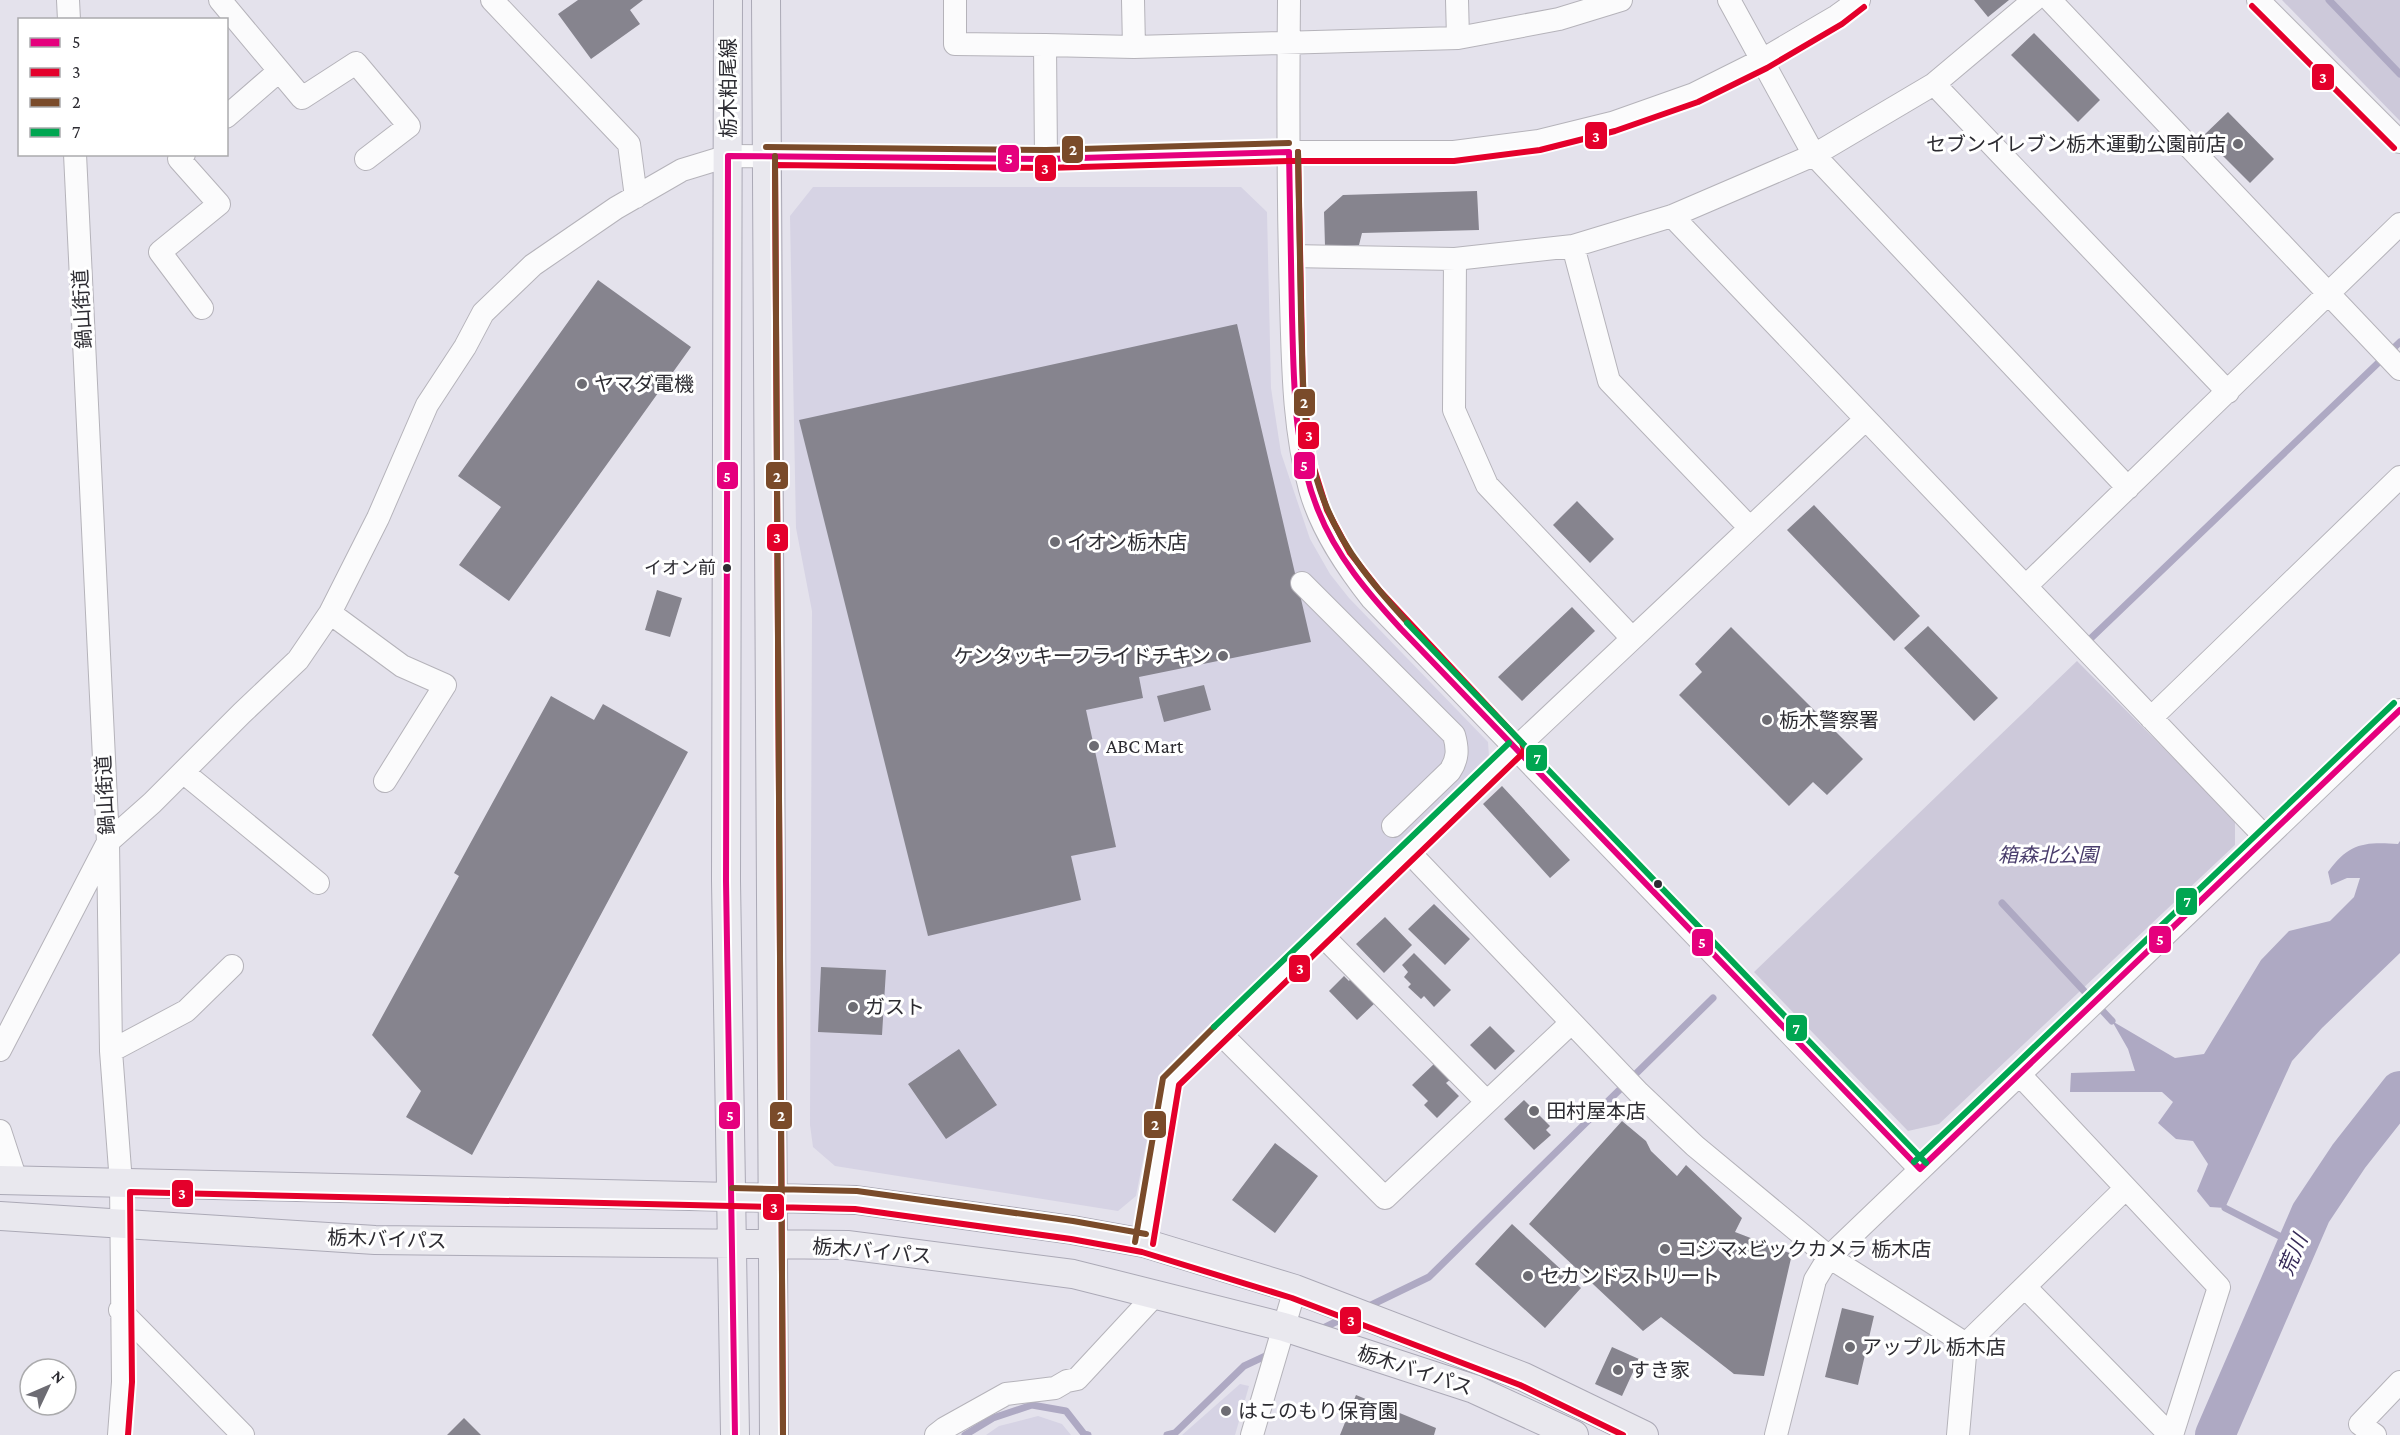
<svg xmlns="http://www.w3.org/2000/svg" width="2400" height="1435" font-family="'Crimson Pro','Noto Sans JP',serif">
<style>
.built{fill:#d6d3e4}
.green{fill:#cdc9da}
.water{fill:#aea9c3}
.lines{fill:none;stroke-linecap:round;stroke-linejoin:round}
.stream{stroke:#aea9c3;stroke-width:7}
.river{stroke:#aea9c3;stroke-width:40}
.building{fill:#86848e}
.minor-casing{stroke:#b5b3ba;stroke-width:24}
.major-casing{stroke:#aba9b6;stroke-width:30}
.minor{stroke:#fbfbfc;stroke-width:22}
.major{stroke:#e9e8ee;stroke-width:28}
.bus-1-casing{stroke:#fff;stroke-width:10}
.bus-2-casing{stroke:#fff;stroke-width:10}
.bus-3-casing{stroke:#fff;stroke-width:10}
.bus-4-casing{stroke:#fff;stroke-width:10}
.bus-1{stroke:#e5007d;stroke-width:6}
.bus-2{stroke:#e4002b;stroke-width:6}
.bus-3{stroke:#7a4b2a;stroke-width:6}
.bus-4{stroke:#00a651;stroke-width:6}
.poi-dot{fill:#6d6c73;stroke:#fff;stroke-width:2}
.bus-dot{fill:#2d2c32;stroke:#fff;stroke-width:2}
.labels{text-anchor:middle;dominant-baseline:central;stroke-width:6;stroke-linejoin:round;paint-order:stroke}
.bus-label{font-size:18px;fill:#2d2c32;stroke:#fff;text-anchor:end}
.street-label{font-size:20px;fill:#2d2c32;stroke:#fff}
.poi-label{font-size:20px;fill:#2d2c32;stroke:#fff;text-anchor:start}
.park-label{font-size:20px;font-style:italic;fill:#493d6c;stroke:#fff}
.water-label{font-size:21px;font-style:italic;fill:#372b58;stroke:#fff}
.line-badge{stroke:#fff;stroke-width:2}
.badge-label{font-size:16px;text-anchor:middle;font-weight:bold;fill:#fff}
</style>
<rect width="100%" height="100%" fill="#e4e2ec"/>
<path class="built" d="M813 187H1241L1267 212 1271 388 1281 453 1310 539 1330 574 1349 598 1488 742 1489 757 1159 1077 1136 1196 1118 1211 835 1166 813 1147 810 1125 812 611 796 528 790 216Z
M1240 1384 1249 1386 1235 1435H1182Z
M1038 1416 1062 1424 1071 1435H986L999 1426Z"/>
<path class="green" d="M2282 0H2400V121Z
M2077 661 2235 820V845L1939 1124 1908 1131 1754 972Z"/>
<path class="water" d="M2400 841V953L2322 1028 2292 1061 2225 1208 2210 1207 2197 1191 2208 1164 2193 1141 2176 1139 2158 1123 2173 1102 2162 1092H2070L2071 1073 2135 1071 2128 1049 2112 1021 2175 1058 2204 1054 2261 960 2289 931 2330 921 2354 897 2360 878H2347L2331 885 2328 872C2349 843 2364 842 2398 844Z"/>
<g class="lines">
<path class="stream" d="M2329 0 2400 74
M2087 642 2400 342
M2002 903 2112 1021
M2225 1208 2297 1245
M1365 1308 1429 1277 1713 998
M1319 1330 1344 1318
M965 1435 993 1418 1032 1405 1066 1411 1084 1434 1088 1435
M1167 1435 1175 1433 1244 1366 1272 1353"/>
<path class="river" d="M2215 1435 2311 1213 2349 1156 2400 1091"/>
</g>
<path class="building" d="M578 0H643L630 10 640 24 591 59 558 14Z
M1974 0H2009L1988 17Z
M2034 33 2100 100 2078 122 2011 55Z
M2228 112 2274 159 2250 183 2203 136Z
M1477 191 1479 230 1362 233 1359 245 1325 246 1324 212 1343 195Z
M598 280 691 347 509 601 459 565 501 507 458 476Z
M1237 324 1311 642 1139 677 1143 698 1086 710 1116 847 1071 856 1081 900 928 936 799 420Z
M1577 501 1614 539 1590 563 1553 525Z
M1814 505 1920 616 1894 641 1787 530Z
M657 590 682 598 670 637 645 630Z
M1572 607 1595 631 1522 701 1498 677Z
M1928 626 1998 698 1974 721 1904 648Z
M1731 627 1863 759 1827 795 1813 782 1789 806 1679 695 1702 672 1695 664Z
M1204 685 1211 710 1164 722 1157 696Z
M551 696 594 720 603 704 688 752 472 1155 406 1117 421 1091 372 1035 459 876 454 873Z
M1502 786 1570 860 1550 878 1483 804Z
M1434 904 1470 939 1445 965 1408 929Z
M1385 917 1412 945 1384 973 1356 944Z
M1414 953 1451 990 1434 1007 1424 996 1421 999 1408 987 1411 984 1404 977 1408 972 1402 965Z
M821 967 886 970 882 1035 818 1032Z
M1344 976 1349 981 1352 977 1376 1002 1357 1020 1329 991Z
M1490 1026 1515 1051 1495 1070 1470 1045Z
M959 1049 997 1105 946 1139 908 1084Z
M1435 1063 1451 1079 1446 1083 1459 1096 1437 1118 1424 1105 1428 1101 1412 1085Z
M1524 1100 1550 1126 1546 1130 1551 1135 1534 1150 1504 1119Z
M1622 1121 1646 1141 1651 1151 1677 1176 1686 1165 1742 1218 1735 1232 1792 1254 1764 1376 1734 1374 1661 1317 1643 1331 1529 1224Z
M1275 1143 1318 1176 1275 1233 1232 1200Z
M1512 1224 1581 1288 1545 1328 1475 1264Z
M1842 1308 1874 1316 1858 1385 1825 1377Z
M1612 1347 1639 1359 1622 1396 1595 1384Z
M1356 1395 1436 1428 1434 1435H1340Z
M464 1418 481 1435H447Z"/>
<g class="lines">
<g class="minor-casing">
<path id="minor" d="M68 0 69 20
M220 0 302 98 356 63 409 126 366 159
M492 0 629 144 636 197
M955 0V44L1045 45
M1133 0 1134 47 1458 38 1559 19 1621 0
M1289 0C1288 100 1288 200 1291 300 1293 363 1293 427 1310 489 1321 529 1346 566 1372 599L1920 1169
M1457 0 1458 38
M1729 0 1814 155 2128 488
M2050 0 2400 369
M2258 0 2400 142
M1934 84 2228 392
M226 117 279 71
M75 154 108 842 111 1051 121 1183 123 1382 119 1435
M184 154 179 159 219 204 160 252 202 308
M1046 159 1045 45 1134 47
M1672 216 2266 838
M1573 246 1609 381 1750 528
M1290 256 1455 259 1573 246 1672 216 1814 155 1934 84 2034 0
M1455 259 1454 410 1487 485 1632 638
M1302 583 1454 735C1458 749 1458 759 1450 771L1393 826
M2026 586 2400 224
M330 613 402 666 445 685 385 781
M2151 718 2400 477
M183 772 318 883
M1409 852 1639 1093 1695 1146 1829 1257 1966 1344
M1322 935 1487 1102
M1220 1033 1385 1198 1571 1023
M0 1050 108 842 152 803 242 713 298 660 330 613 378 518 427 405 465 347 483 313 533 265 616 208 682 170 728 156 1046 159 1289 152H1454L1539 141 1612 123 1694 94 1762 60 1837 16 1859 0
M111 1051 186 1011 232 966
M2019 1074 2219 1287 2172 1435
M0 1131 16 1180
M1144 1243 1171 1081 1515 749 1866 419
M2025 1287 2170 1435
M120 1310 243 1435
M936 1435 945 1428 1006 1394 1055 1388 1067 1381 1077 1379 1155 1295
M1252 1435 1295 1289
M1776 1435 1815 1280 1829 1257 2400 710
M1958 1435 1966 1344 2126 1188
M2375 1435 2360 1424 2400 1382"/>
</g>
<g class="major-casing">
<path id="major" d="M728 0 726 881 735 1435
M766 0 774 1435
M0 1180 856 1200 1072 1230 1144 1243 1295 1289 1524 1377 1644 1435
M0 1216 375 1240 847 1245 1073 1274 1284 1327 1474 1389 1574 1435"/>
</g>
<use href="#minor" class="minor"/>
<use href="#major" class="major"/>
<g class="bus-1-casing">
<path id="bus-1" d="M1289 152C1290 207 1291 262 1292 316 1294 382 1293 448 1318 510 1336 556 1368 593 1401 629L1920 1169
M728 156 726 881 735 1435
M728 156 1046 159 1289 152
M1920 1169 2400 710"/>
</g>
<g class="bus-2-casing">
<path id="bus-2" d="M2252 6 2394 148
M1153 1244 1179 1085 1521 755 1524 750 1522 743 1380 591 1350 553 1327 510 1313 465 1303 394 1298 152
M128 1435 132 1382 130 1192 855 1209 1071 1239 1142 1252 1292 1298 1520 1385 1623 1435
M783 1435 775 165 1046 168 1289 161H1454L1540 150 1615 131 1698 102 1767 68 1842 24 1864 7"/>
</g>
<g class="bus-3-casing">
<path id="bus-3" d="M766 147 1046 150 1289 143
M1298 152C1299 206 1300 261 1301 316 1303 380 1301 448 1327 508 1345 552 1376 588 1408 623
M775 156 783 1435
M732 1188 857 1191 1073 1221 1146 1234
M1135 1242 1163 1078 1214 1027"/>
</g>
<g class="bus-4-casing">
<path id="bus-4" d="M1407 623 1926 1163
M1214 1027 1509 743
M1914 1162 2394 703"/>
</g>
<use href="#bus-1" class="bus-1"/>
<use href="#bus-2" class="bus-2"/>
<use href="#bus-3" class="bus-3"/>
<use href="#bus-4" class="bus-4"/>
</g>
<g class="poi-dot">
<circle cx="2238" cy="144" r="6"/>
<circle cx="582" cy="384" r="6"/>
<circle cx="1055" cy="542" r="6"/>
<circle cx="1223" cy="656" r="6"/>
<circle cx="1767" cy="720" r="6"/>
<circle cx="1094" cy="746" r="6"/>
<circle cx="853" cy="1007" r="6"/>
<circle cx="1534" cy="1111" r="6"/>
<circle cx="1665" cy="1249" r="6"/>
<circle cx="1528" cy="1276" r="6"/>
<circle cx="1850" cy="1347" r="6"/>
<circle cx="1618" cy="1370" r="6"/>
<circle cx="1226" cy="1411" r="6"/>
</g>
<g class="bus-dot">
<circle cx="727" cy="568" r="5"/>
<circle cx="1658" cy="884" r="5"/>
</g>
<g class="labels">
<g class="bus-label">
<text x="716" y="568">イオン前</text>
</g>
<g class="street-label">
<text transform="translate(728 88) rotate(-90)">栃木粕尾線</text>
<text transform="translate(82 309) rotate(-93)">鍋山街道</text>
<text transform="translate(105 795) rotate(-93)">鍋山街道</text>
<text transform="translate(387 1239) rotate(2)">栃木バイパス</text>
<text transform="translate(872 1251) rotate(5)">栃木バイパス</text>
<text transform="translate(1415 1370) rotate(18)">栃木バイパス</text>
</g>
<g class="poi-label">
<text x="2226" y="144" text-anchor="end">セブンイレブン栃木運動公園前店</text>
<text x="594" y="384">ヤマダ電機</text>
<text x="1067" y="542">イオン栃木店</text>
<text x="1211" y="656" text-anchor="end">ケンタッキーフライドチキン</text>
<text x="1779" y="720">栃木警察署</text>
<text x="1106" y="746">ABC Mart</text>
<text x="865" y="1007">ガスト</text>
<text x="1546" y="1111">田村屋本店</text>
<text x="1677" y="1249">コジマ×ビックカメラ 栃木店</text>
<text x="1540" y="1276">セカンドストリート</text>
<text x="1862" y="1347">アップル 栃木店</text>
<text x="1630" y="1370">すき家</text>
<text x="1238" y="1411">はこのもり保育園</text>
</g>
<g class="park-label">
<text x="2048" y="855">箱森北公園</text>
</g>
<g class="water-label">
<text transform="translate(2293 1255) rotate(-67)">荒川</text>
</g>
</g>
<g class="line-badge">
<rect x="2311" y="63" width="24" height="28" rx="6" fill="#e4002b"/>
<rect x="1584" y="121" width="24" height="29" rx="6" fill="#e4002b"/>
<rect x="1061" y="135" width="23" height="29" rx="6" fill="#7a4b2a"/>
<rect x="997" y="144" width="23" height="29" rx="6" fill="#e5007d"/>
<rect x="1034" y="154" width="23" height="28" rx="6" fill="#e4002b"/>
<rect x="1293" y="388" width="23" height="29" rx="6" fill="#7a4b2a"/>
<rect x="1297" y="421" width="23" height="29" rx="6" fill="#e4002b"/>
<rect x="1293" y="451" width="23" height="29" rx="6" fill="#e5007d"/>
<rect x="765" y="461" width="24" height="29" rx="6" fill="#7a4b2a"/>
<rect x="716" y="461" width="23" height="29" rx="6" fill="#e5007d"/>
<rect x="766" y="523" width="23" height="29" rx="6" fill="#e4002b"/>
<rect x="1525" y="744" width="23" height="28" rx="6" fill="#00a651"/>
<rect x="2175" y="887" width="23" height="29" rx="6" fill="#00a651"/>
<rect x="2148" y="925" width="24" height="29" rx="6" fill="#e5007d"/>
<rect x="1691" y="928" width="23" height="29" rx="6" fill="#e5007d"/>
<rect x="1288" y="954" width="23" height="29" rx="6" fill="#e4002b"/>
<rect x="1785" y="1014" width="23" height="28" rx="6" fill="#00a651"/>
<rect x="769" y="1101" width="24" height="29" rx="6" fill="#7a4b2a"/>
<rect x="718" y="1101" width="23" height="29" rx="6" fill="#e5007d"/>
<rect x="1143" y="1110" width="24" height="29" rx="6" fill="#7a4b2a"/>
<rect x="171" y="1179" width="23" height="29" rx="6" fill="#e4002b"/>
<rect x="762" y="1193" width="23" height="28" rx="6" fill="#e4002b"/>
<rect x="1339" y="1306" width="23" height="29" rx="6" fill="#e4002b"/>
</g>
<g class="badge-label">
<text x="2323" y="83">3</text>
<text x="1596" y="142">3</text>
<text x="1073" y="155">2</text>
<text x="1009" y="164">5</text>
<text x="1045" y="174">3</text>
<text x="1304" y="408">2</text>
<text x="1309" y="441">3</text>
<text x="1304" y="471">5</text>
<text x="777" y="482">2</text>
<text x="727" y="482">5</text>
<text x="777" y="543">3</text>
<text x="1537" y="764">7</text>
<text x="2187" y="907">7</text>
<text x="2160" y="945">5</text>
<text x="1702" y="948">5</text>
<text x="1300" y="974">3</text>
<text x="1796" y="1034">7</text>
<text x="781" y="1121">2</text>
<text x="730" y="1121">5</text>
<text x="1155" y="1130">2</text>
<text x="182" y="1199">3</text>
<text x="774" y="1213">3</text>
<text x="1351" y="1326">3</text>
</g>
<rect x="18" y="18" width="210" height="138" fill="#ffffff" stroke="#ababad" stroke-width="1.5"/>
<rect x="30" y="38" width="30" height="9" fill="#e5007d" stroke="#ababad" stroke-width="1.5"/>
<text x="72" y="48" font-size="18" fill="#2d2c32">5</text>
<rect x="30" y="68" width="30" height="9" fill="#e4002b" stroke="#ababad" stroke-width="1.5"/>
<text x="72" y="78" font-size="18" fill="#2d2c32">3</text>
<rect x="30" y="98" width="30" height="9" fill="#7a4b2a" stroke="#ababad" stroke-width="1.5"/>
<text x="72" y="108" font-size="18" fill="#2d2c32">2</text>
<rect x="30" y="128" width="30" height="9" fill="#00a651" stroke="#ababad" stroke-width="1.5"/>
<text x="72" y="138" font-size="18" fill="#2d2c32">7</text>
<g transform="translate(48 1387) rotate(46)"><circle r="28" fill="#ffffff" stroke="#ababad" stroke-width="1.5"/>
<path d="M0-4.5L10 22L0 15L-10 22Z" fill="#6d6c73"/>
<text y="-9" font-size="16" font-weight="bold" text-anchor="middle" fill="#2d2c32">N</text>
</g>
</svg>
